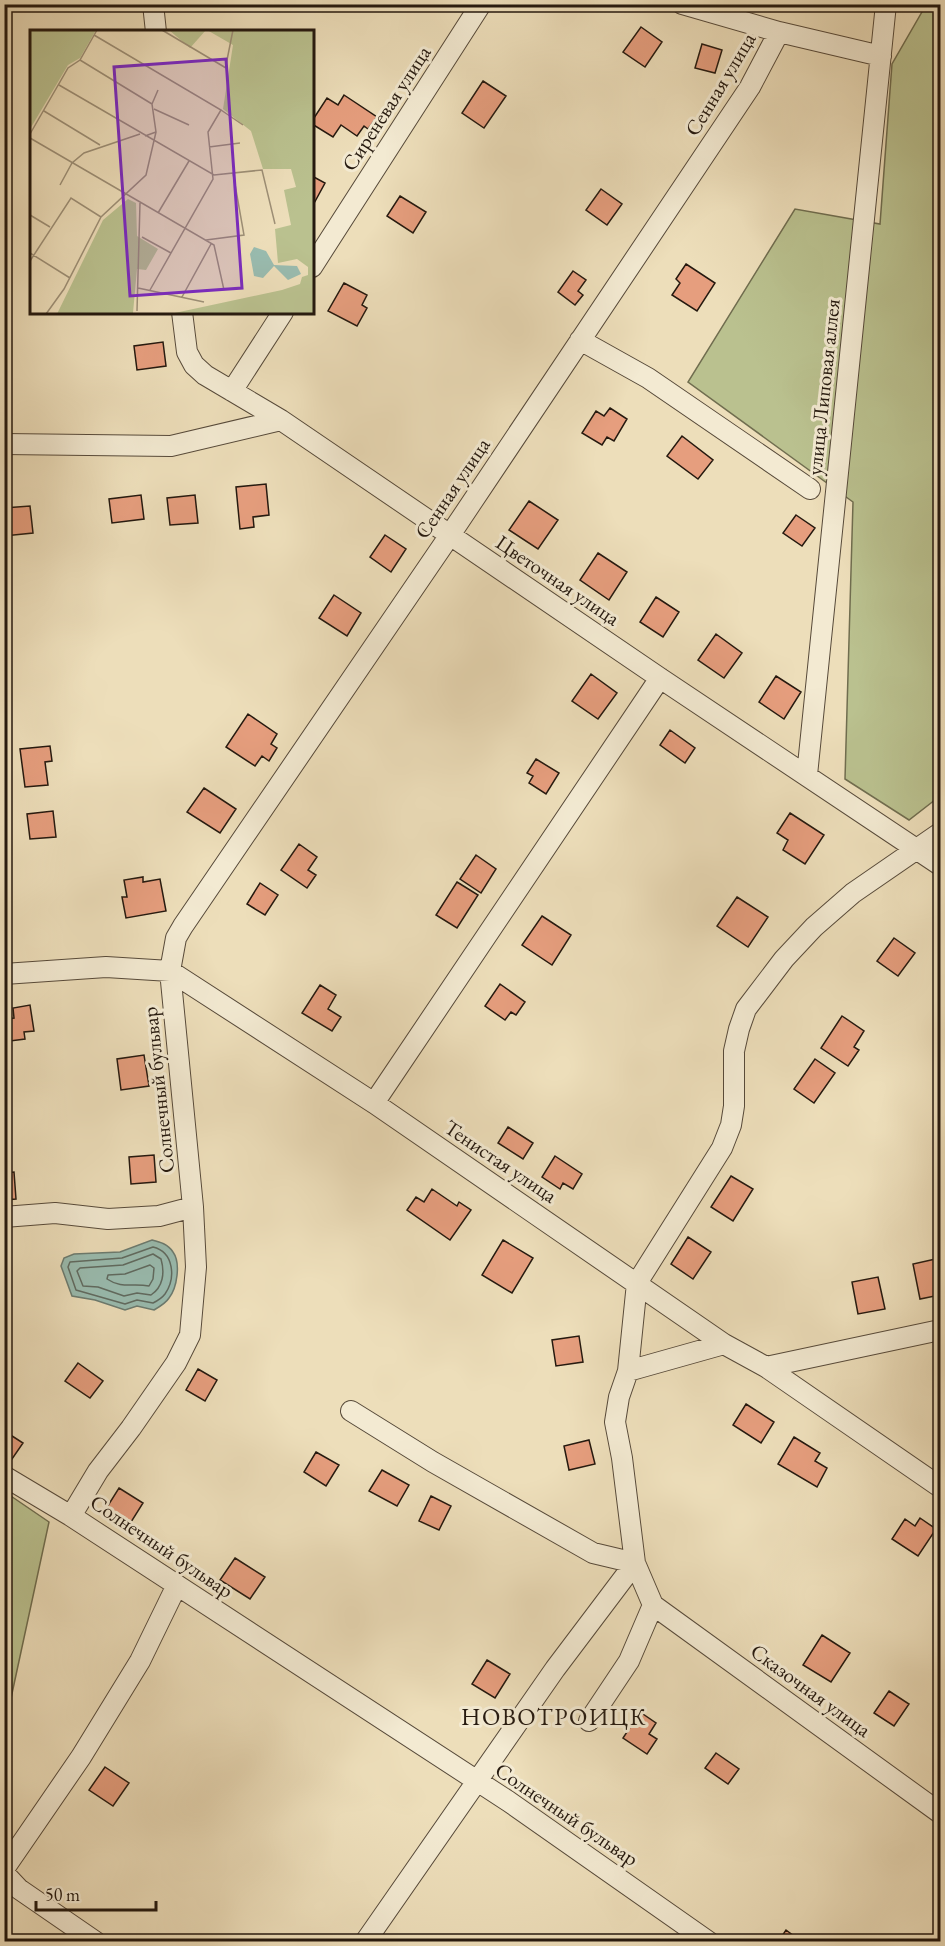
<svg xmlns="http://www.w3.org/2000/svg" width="945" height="1946" font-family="'EB Garamond',serif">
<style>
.green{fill:#bac18f;stroke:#706d4f;stroke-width:1.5}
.water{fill:#99bcb0;stroke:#6b7b70;stroke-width:1.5}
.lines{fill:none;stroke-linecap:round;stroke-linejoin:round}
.shore{stroke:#5f6a60;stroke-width:1.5}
.building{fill:#e69e7e;stroke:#25190f;stroke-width:1.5}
.minor-casing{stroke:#574a3a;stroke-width:22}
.minor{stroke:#f3ead2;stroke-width:20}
.labels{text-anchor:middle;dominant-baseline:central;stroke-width:6;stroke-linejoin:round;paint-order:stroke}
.street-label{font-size:21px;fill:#25190f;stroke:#f3ead2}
.quarter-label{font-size:24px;letter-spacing:1.5px;fill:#25190f;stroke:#f3ead2}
.inset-road{fill:none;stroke:#9d8f76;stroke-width:1.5}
.view{fill:#7b2cbf;fill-opacity:0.15;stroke:#7b2cbf;stroke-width:3}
.inset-edge{fill:none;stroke:#25190f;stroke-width:3}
</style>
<rect width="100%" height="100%" fill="#eddeba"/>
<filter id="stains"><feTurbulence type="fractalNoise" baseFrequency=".00333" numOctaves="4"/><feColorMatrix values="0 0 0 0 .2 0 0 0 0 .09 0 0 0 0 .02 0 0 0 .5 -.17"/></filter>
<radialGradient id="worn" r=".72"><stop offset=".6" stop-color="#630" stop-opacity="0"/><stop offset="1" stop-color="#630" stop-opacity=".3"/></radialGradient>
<path class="green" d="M926 5H940V796L909 820 845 779 853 502 688 382 795 209 880 224 892 64Z
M5 1492 49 1522 5 1726Z"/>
<path class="water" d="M152 1240C160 1242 168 1244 173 1252 181 1263 177 1288 169 1298 166 1303 159 1307 154 1310L137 1306 125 1310 95 1300 72 1296 61 1266 64 1258 74 1254 120 1252Z"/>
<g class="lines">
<path class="shore" d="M153 1247C174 1252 176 1278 165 1294 162 1298 157 1301 153 1303L137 1300 125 1304 76 1290 68 1267 70 1262 122 1258Z
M153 1254 161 1259C165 1273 163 1287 151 1295L137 1293 124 1296 98 1287 83 1286 77 1271 80 1268 123 1265Z
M150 1265 154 1268 153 1279 149 1286C132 1283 122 1289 107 1279L108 1275 125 1274Z"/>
</g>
<path class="building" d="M828 4H860L859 9 828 7Z
M641 27 662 42 645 67 623 52Z
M702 44 722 50 715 73 695 68Z
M483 81 506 96 484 128 462 113Z
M344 95 377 117 368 129 364 126 357 136 341 125 333 137 312 124V121L327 98 338 105Z
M312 176 325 183 312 207Z
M601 189 622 204 607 225 586 210Z
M400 196 426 212 413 233 387 216Z
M686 264 715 283 697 311 672 295 680 283 676 279Z
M573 271 586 280 578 291 583 295 575 305 558 292Z
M344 283 367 295 362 305 367 308 357 326 328 311Z
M163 342 166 366 137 370 134 346Z
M610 408 627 419 614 441 607 437 602 445 582 433 596 411 604 416Z
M682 436 713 460 698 479 667 456Z
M266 484 269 515 253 517 254 527 240 529 236 487Z
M141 495 144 519 112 523 109 499Z
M195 495 198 523 170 525 167 498Z
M529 501 558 520 538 549 509 530Z
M30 506 33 533 4 536V508Z
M796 515 815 528 802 546 783 533Z
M385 535 406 549 391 572 370 557Z
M598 553 627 572 609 600 580 580Z
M334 595 361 613 347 636 319 618Z
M656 597 679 612 663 637 640 622Z
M716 634 742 653 724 678 698 660Z
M591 674 617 693 598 719 572 701Z
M776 676 801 692 784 719 759 702Z
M248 714 277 734 271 744 277 748 269 761 262 756 255 766 226 747Z
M670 730 695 748 685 763 660 745Z
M50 746 52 761 45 762 48 785 25 787 20 749Z
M536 759 559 773 546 794 529 783 533 776 527 773Z
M204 788 236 809 220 833 187 812Z
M53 811 56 837 30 839 27 814Z
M790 813 824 835 805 864 783 850 788 840 777 833Z
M299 844 317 857 308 870 316 875 307 888 281 870Z
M476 855 496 869 481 893 460 879Z
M143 877V882L160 879 166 911 126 918 122 897H127L124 880Z
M457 882 478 895 457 928 436 915Z
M260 883 278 895 265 915 247 904Z
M737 897 768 917 748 947 717 926Z
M542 916 571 935 552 965 522 945Z
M894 938 915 953 898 976 877 961Z
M500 984 525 1002 516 1015 511 1012 505 1020 485 1006Z
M320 985 336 995 328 1009 341 1017 332 1031 302 1013Z
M30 1005 34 1031 24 1032 25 1039 10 1041 7 1019 14 1018 13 1008Z
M842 1016 864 1031 854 1047 859 1050 848 1066 821 1048Z
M144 1055 149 1086 121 1090 117 1059Z
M815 1059 835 1073 814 1103 794 1089Z
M508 1127 533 1143 523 1159 498 1143Z
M154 1155 156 1182 131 1184 129 1157Z
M555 1156 582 1174 573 1189 563 1183 560 1189 542 1177Z
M14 1172 16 1199 4 1200V1173Z
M731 1176 753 1189 733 1221 711 1207Z
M432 1189 457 1206 459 1202 471 1210 450 1240 407 1210 416 1197 424 1202Z
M688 1237 711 1252 693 1279 671 1264Z
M503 1240 533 1258 512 1293 482 1275Z
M940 1258V1295L920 1299 913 1264Z
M878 1277 885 1309 858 1314 852 1282Z
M579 1336 583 1362 556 1366 552 1340Z
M78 1363 103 1381 90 1398 65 1381Z
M198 1369 217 1380 205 1401 186 1390Z
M746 1404 774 1422 761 1443 733 1425Z
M9 1434 23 1443 12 1459 4 1454V1441Z
M794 1437 820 1453 815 1461 827 1468 817 1487 778 1464Z
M589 1440 595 1464 569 1470 564 1446Z
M316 1452 339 1465 326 1486 304 1472Z
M382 1470 409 1485 397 1506 369 1491Z
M119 1488 143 1503 126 1530 102 1515Z
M431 1496 451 1506 439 1530 419 1521Z
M920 1518 936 1529 918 1556 892 1539 905 1519 915 1526Z
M235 1558 265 1577 250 1599 220 1580Z
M822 1635 850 1653 831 1682 803 1665Z
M487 1660 510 1674 495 1698 472 1684Z
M889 1691 909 1704 894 1726 874 1713Z
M640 1712 656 1723 649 1734 657 1739 647 1754 623 1738Z
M716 1753 739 1769 728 1784 705 1768Z
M105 1767 129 1783 113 1806 89 1790Z
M786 1930 802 1942H778Z"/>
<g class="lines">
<g class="minor-casing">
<path id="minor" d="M153 4 156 32
M682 4 779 32 881 56
M312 267 481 4
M182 312 187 352 194 365 205 375 281 420 660 678 940 865
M580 340 648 378 810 489
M232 391 283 312
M4 444 171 446 281 420
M807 775 886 4
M4 974 106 967 170 971 374 1103 724 1344 766 1367 940 1487
M374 1103 660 678
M4 1217 55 1213 108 1219 159 1216 193 1207
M766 1367 940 1330
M628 1371 637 1283 722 1148 731 1125 734 1106V1051L739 1029 746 1009 784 959 814 927 853 893 940 833
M351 1411 433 1462 593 1553 635 1563 555 1669 365 1942
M4 1476 71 1516
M653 1605 940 1813
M589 1721 629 1661 653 1605 635 1563 622 1458 615 1422 619 1397 628 1371 724 1344
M4 1869 81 1757 140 1661 177 1585
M4 1873 19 1889 96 1942
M709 1942 508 1801 71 1516 98 1471 131 1428 176 1363 190 1335 196 1267 193 1207 170 971 176 938 183 926 450 535 750 87 779 32"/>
</g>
<use href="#minor" class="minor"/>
</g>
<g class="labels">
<g class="street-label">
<text transform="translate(720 84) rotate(-59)">Сенная улица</text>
<text transform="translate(386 108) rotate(-57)">Сиреневая улица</text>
<text transform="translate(823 387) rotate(-84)">улица Липовая аллея</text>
<text transform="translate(452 488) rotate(-56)">Сенная улица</text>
<text transform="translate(558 580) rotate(34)">Цветочная улица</text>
<text transform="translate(158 1090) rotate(-96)">Солнечный бульвар</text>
<text transform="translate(501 1161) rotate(34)">Тенистая улица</text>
<text transform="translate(162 1546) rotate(34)">Солнечный бульвар</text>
<text transform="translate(811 1690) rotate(36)">Сказочная улица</text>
<text transform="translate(567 1814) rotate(34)">Солнечный бульвар</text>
</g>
<g class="quarter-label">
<text x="554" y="1716">НОВОТРОИЦК</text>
</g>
</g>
<g transform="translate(30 30)">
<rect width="284" height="284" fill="#eddeba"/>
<path d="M0 0H66L50 28 38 35 0 99ZM139 0H176L160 18ZM177 0H283V283L140 284 252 260 270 254 272 247 278 245V237L267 229 248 233 245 199 261 195 254 160 266 157 261 139H233L221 101 193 79 203 15ZM98 169 106 173 107 206 128 219 116 240 107 239 103 283 27 284 73 190Z" fill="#bac18f"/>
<path d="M224 217 236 221 244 235 267 236 271 244 258 250 244 236 233 248 224 246 220 224Z" fill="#99bcb0"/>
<path class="inset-road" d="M132 0 196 38M64 5 191 80 178 102 183 149 120 260M50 30 122 74M196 35 203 0M29 55 184 145 232 140 245 194M124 79 159 95M191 80 213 95M14 81 70 115M0 104 38 38 50 30 67 0M115 106 126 102 122 74 128 60M0 108 184 215 194 260M179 117 210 113M30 155 42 133 54 123 110 104M128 183 159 131M0 185 20 197M112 207 141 223M176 210 214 205 203 143M0 223 40 248M0 231 41 168 71 187M108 258 174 272M152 267 181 214M107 281 110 173M16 284 34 259 71 187 116 145 126 102"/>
<path class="view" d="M196 29 212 258 100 266 84 37Z"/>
<rect width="284" height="284" class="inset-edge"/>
</g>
<rect width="945" height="1946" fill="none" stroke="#eddeba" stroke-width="24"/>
<rect x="6" y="6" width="933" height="1934" fill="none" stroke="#25190f" stroke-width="3"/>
<rect x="12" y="12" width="921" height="1922" fill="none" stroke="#25190f" stroke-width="1.5"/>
<path d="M36 1901v9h120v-9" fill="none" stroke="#25190f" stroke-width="3"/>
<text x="45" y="1901" font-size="18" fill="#25190f" stroke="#f3ead2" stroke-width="4.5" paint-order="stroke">50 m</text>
<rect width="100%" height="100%" filter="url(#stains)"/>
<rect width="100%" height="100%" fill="url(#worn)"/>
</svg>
